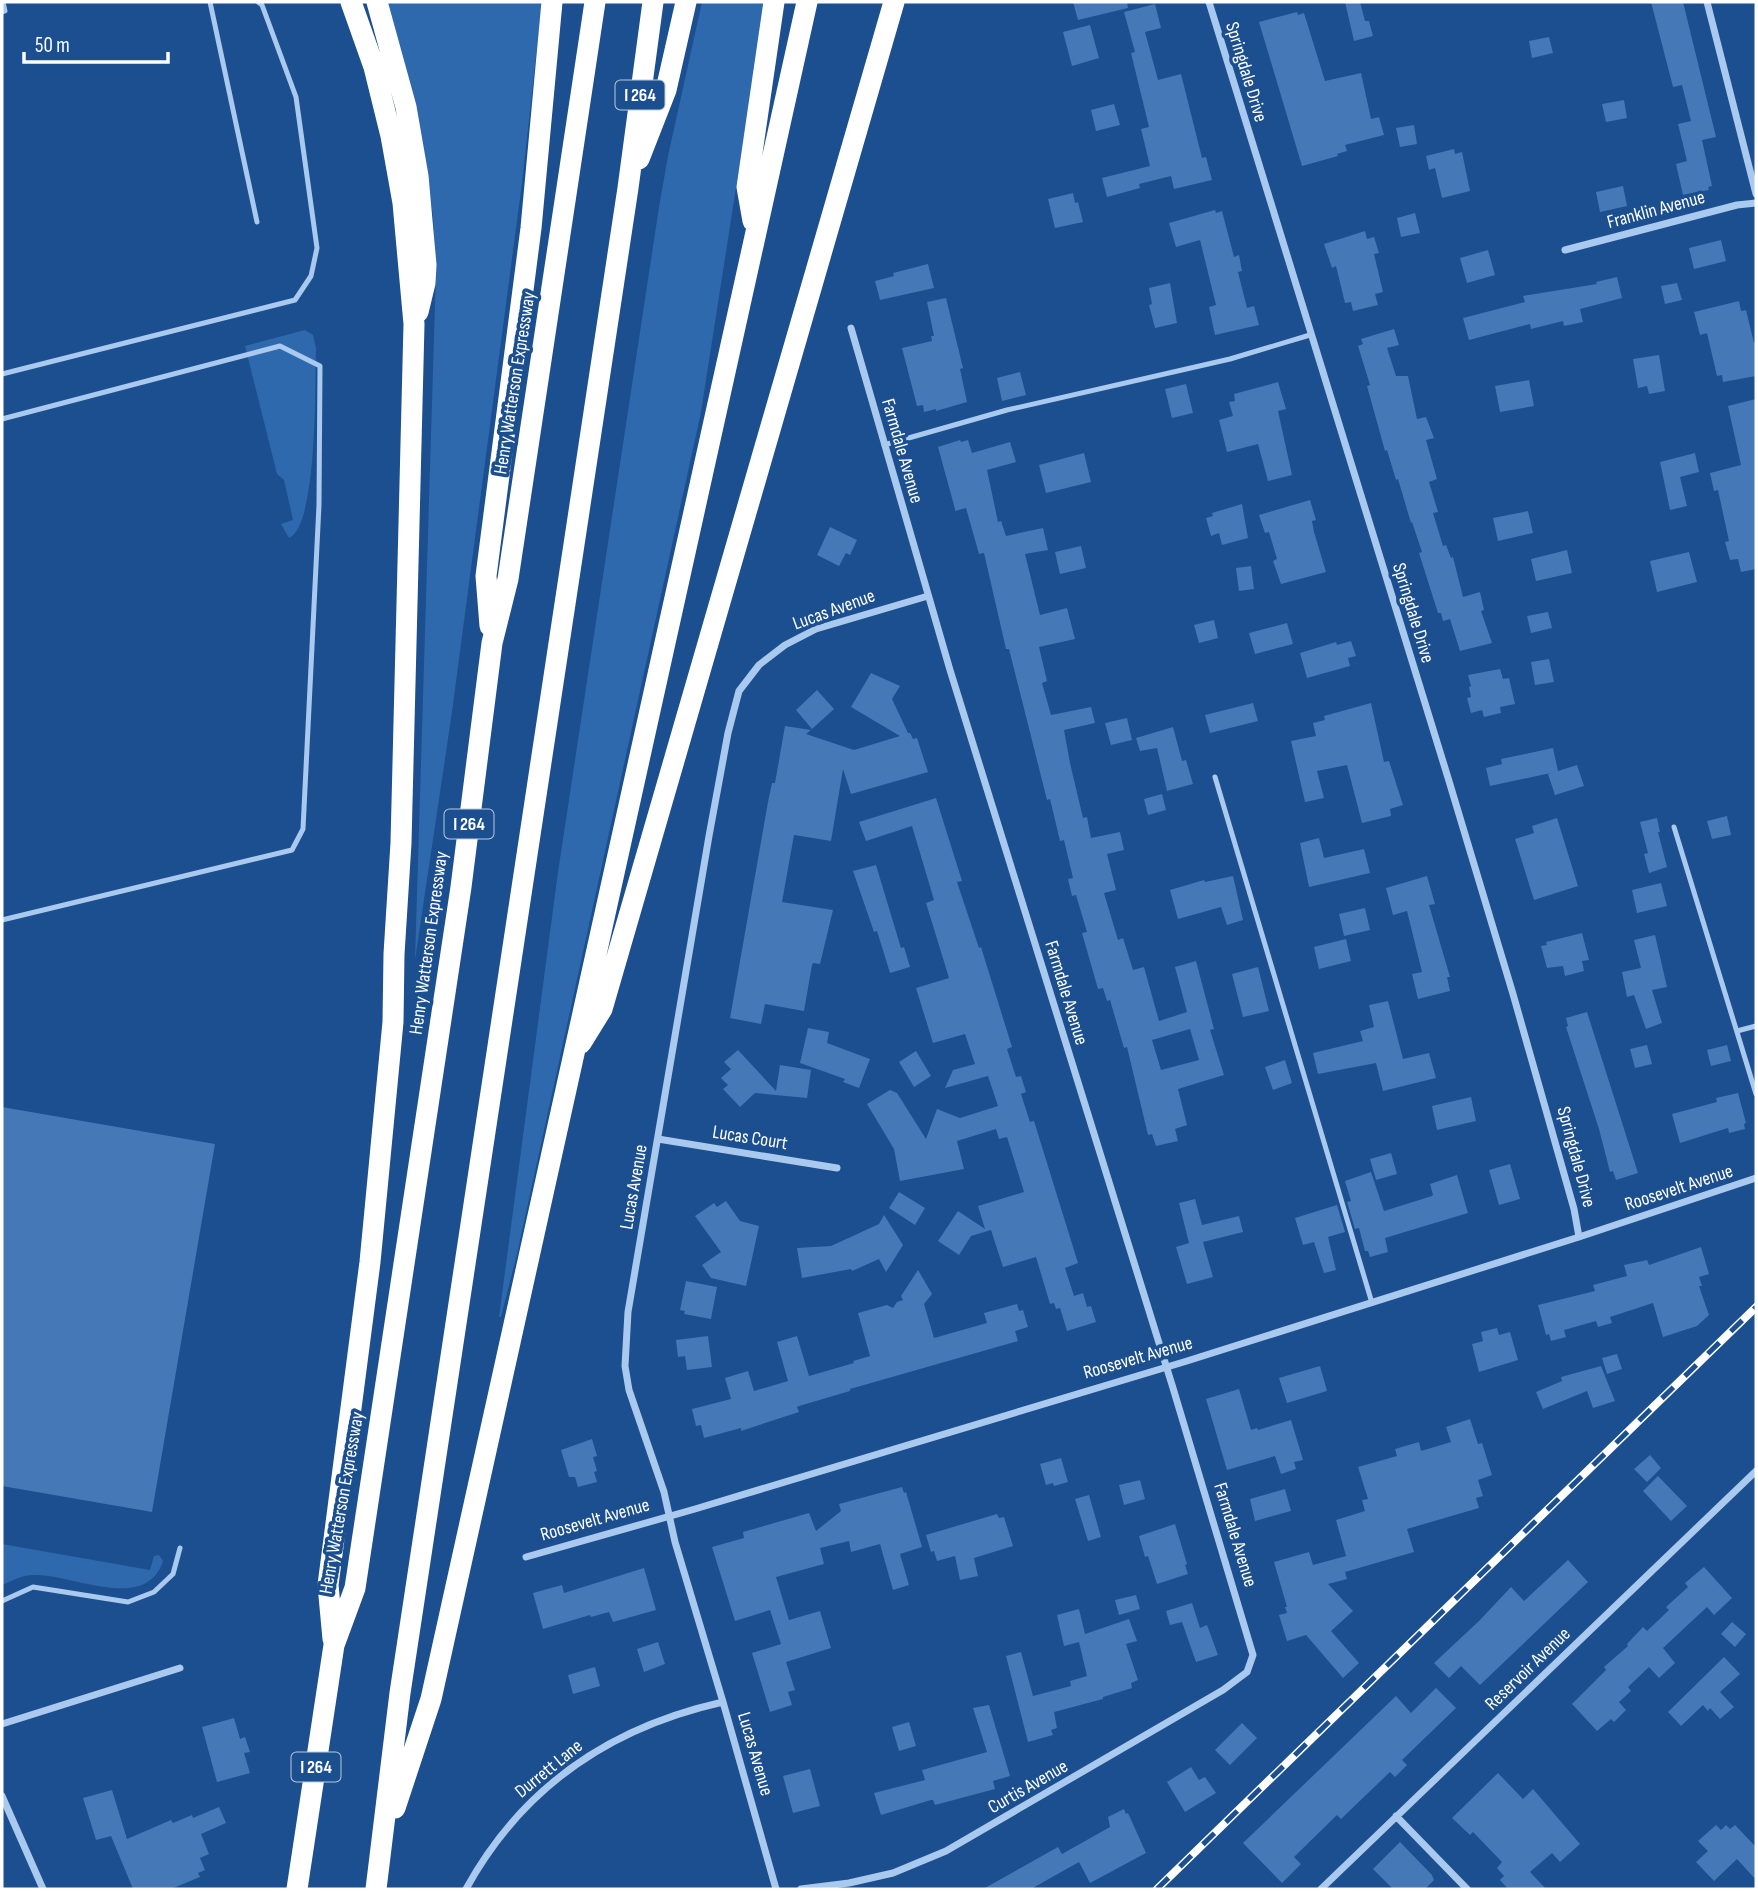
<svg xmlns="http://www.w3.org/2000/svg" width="1758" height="1891" font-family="'Sofia Sans Condensed',sans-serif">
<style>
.green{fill:#2e69ad}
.building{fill:#4478b7;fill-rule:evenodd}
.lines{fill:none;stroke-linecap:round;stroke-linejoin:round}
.service{stroke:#a9c9ee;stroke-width:5}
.minor{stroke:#a9c9ee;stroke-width:7}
.motorway{stroke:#fff;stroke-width:21}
.rail-casing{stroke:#fff;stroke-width:8}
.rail{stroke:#1b4f8f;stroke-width:5;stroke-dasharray:16;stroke-linecap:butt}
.labels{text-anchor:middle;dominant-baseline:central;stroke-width:7;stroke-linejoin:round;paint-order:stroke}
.shield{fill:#1b4f8f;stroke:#bbcadd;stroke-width:2}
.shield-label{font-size:18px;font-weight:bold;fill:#fff}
.street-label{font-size:19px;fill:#fff;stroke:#1b4f8f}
</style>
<rect width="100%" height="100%" fill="#1b4f8f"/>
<path class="green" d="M387 2H542L522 183 452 712 415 960 436 271 433 216 425 158Z
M702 2H765L701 412 517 1254 501 1317H499L558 872 659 207 668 156Z
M305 330 313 335 316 348C315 380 318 526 289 538L281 524 293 520 284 480 277 474 245 346Z
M2 1544 150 1570 154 1556 159 1555 163 1561C146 1614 71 1573 33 1575 22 1575 12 1581 2 1585Z"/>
<path class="building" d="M1073 2H1127L1128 8 1078 20Z
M1345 2H1360L1365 21H1369L1373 36 1354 41Z
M1651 2H1683L1716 137 1702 140 1712 186 1708 187 1709 190 1683 195 1676 164 1687 161 1678 124 1691 121 1682 85 1673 87Z
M1155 4 1161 28 1145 32 1158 80 1181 74 1202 158 1206 157 1212 180 1174 189 1171 176 1139 184 1140 188 1107 197 1102 178 1150 166 1141 129 1149 127 1131 53 1135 52 1124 12Z
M1297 12 1298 15 1304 13 1325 81 1361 73 1371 119 1379 117 1384 135 1345 145 1347 151 1337 154 1338 156 1302 166 1259 22Z
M1090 25 1099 58 1072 66 1063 32Z
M1549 37 1553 53 1532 58 1529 41Z
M1624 100 1627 118 1606 122 1602 104Z
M1114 104 1120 125 1096 131 1091 110Z
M1414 125 1417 144 1400 147 1396 128Z
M1454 149 1455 154 1462 152 1470 191 1442 198 1435 168 1429 170 1426 156Z
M1623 186 1627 206 1600 212 1596 192Z
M1073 193 1075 203 1078 202 1083 222 1055 228 1048 199Z
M1215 210 1216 213 1222 211 1234 257 1239 255 1242 271 1238 272 1247 308 1254 306 1259 325 1215 335 1209 307 1216 305 1200 240 1176 247 1169 223Z
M1415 213 1420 233 1401 237 1397 218Z
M1365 231 1367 239 1374 237 1379 253 1374 254 1383 292 1375 294 1378 305 1353 311 1351 302 1345 303 1336 266 1332 268 1324 244Z
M1721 240 1726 261 1694 269 1689 248Z
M1488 250 1495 275 1467 283 1460 258Z
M928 264 934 288 880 300 875 281 894 276 893 273Z
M1617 277 1622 298 1580 309 1583 322 1564 326 1563 321 1531 329 1530 324 1469 340 1463 318 1525 302 1523 296 1597 284 1596 282Z
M1170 283 1177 323 1155 328 1149 305 1152 304 1149 288Z
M1677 283 1682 300 1665 304 1661 286Z
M946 298 963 368 960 369 967 402 936 411V409L924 412 923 405 917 406 902 348 932 341 931 336H934L927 302Z
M1739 301 1741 311 1746 310 1754 343 1756 342V376L1723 382 1722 375 1717 376 1707 333 1700 335 1694 312Z
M1394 329 1399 345 1387 348 1396 376H1408L1417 419 1426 417 1434 438 1426 440 1437 479 1429 482 1438 512 1433 513 1443 546 1446 545 1451 558 1453 557 1463 597 1480 592 1484 610 1481 611 1492 643 1460 651 1450 619 1443 621 1441 613H1438L1419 553 1422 552 1412 522 1411 523 1398 479 1396 480 1387 450 1385 451 1367 386 1370 385 1358 346 1363 344 1361 339Z
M1659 355 1665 391 1649 394 1647 386 1638 388 1633 359Z
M1020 372 1026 395 1002 401 997 378Z
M1529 380 1534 406 1500 412 1495 386Z
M1278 382 1286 409 1278 411 1292 475 1268 481 1258 444 1227 452 1219 420 1233 416 1229 402 1235 401 1234 394Z
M1186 384 1193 413 1172 418 1165 389Z
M1756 399V569L1741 572 1738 559 1730 560 1725 542 1729 541 1718 490 1714 491 1710 473 1741 465 1728 406Z
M960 440 961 442 968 440 972 453 1010 442 1016 462 987 470 998 522 1001 521 1006 536 1043 528 1048 550 1025 554 1040 615 1067 608 1075 639 1039 647 1047 681 1042 683 1051 715 1091 707 1095 723 1064 730 1070 763 1083 818 1087 817 1091 838 1120 832 1124 850 1107 854 1116 890 1104 893 1118 940 1123 938 1133 970 1144 967 1159 1021 1187 1012 1175 967 1196 961 1214 1029 1210 1030 1224 1075 1178 1089 1187 1125 1175 1129 1178 1141 1156 1146 1152 1134 1148 1135 1127 1047 1124 1048 1110 1000 1107 1001 1103 988 1098 989 1082 933 1087 932 1076 895 1072 896 1068 879 1073 878 1064 840 1060 841 1050 799 1047 800 1009 649H1006L984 553 979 554 966 508 955 511V509L938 447ZM1190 1029 1199 1060 1161 1070 1152 1040Z
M1084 453 1091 482 1046 493 1039 465Z
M1695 453 1699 472 1680 477 1687 506 1670 510 1660 462Z
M1310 500 1316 520 1312 521 1314 532 1326 572 1281 584 1273 561 1277 559 1269 532 1265 533 1259 515Z
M1242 504 1248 538 1222 545 1219 533 1211 536 1206 518 1213 516 1212 513Z
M1528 511 1533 533 1498 541 1493 518Z
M830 527 857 540 850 555 846 553 839 566 817 555Z
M1081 546 1086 568 1060 574 1055 552Z
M1567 550 1572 573 1536 581 1531 559Z
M1689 552 1697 582 1657 592 1650 561Z
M1251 566 1254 589 1239 591 1236 568Z
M1548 612 1552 628 1531 633 1527 616Z
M1214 620 1218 638 1199 643 1194 625Z
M1287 623 1293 644 1255 654 1249 633Z
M1351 641 1356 656 1348 658 1350 666 1307 678 1300 653 1336 642 1337 645Z
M1549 659 1554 682 1535 685 1531 662Z
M1500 669 1503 679 1509 678 1515 704 1500 707 1501 713 1484 717 1482 710 1471 713 1467 698 1471 697 1469 687 1471 686 1468 675Z
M871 673 900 686 892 699 908 733H910L913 739 917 738 928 772 851 794 843 769 831 841 794 835 782 902 833 910 820 964 813 963 812 965 804 1011 765 1004 761 1024 730 1018 768 802 772 783H775L785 726 811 730 806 734 854 750 900 736 851 707Z
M817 690 834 709 812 729 796 710Z
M1253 703 1258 721 1210 733 1205 715Z
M1371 703 1384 762 1389 761 1403 805 1390 809 1391 816 1362 823 1347 765 1317 771 1324 798 1305 802 1291 741 1316 736 1313 723 1325 720 1324 716Z
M1127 718 1132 740 1111 745 1105 723Z
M1173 727 1182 761 1186 760 1193 784 1167 791 1157 748 1140 751 1136 738Z
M1553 748 1558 771 1577 765 1584 786 1555 795 1548 774 1551 773 1490 786 1486 768 1502 764 1501 759Z
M1162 794 1166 810 1148 815 1144 799Z
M936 798 962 881 957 882 979 948 981 947 1012 1047 1007 1049 1016 1077 1021 1076 1026 1092 1021 1094 1030 1122 1034 1121 1078 1263 1065 1268 1074 1296 1083 1293 1087 1307 1091 1306 1096 1322 1067 1331 1060 1308 1056 1309 1054 1303 1050 1304 1036 1257 1003 1267 991 1230 971 1236 959 1255 938 1241 958 1211 985 1229 978 1206 1024 1192 1007 1137 999 1139 996 1129 957 1141 964 1169 900 1181 894 1149 867 1104 890 1090 897 1093 926 1139 937 1109 960 1118 998 1106 988 1076 945 1088 953 1070 975 1064 965 1034 933 1043 916 988 949 978 926 903 934 900 912 826 866 841 859 822Z
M1727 816 1731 835 1712 839 1707 821Z
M1557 818 1578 886 1534 900 1515 839 1534 833 1532 826Z
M1657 818 1660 832H1658L1667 867 1649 873 1644 854 1648 853 1640 822Z
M1319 838 1324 858 1364 849 1370 873 1309 887 1300 843Z
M876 865 901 948 904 947 910 967 890 973 877 931 874 932 853 871Z
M1233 876 1243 920 1227 925 1221 907 1178 919 1170 890 1204 880 1205 882Z
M1427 876 1435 904 1429 905 1450 977H1447L1450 991 1418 999 1412 974 1422 972 1407 911 1393 915 1386 888Z
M1661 883 1667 906 1637 913 1632 890Z
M1365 908 1370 930 1344 936 1339 914Z
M1582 933 1589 960 1582 961 1584 971 1565 976 1563 966 1547 968 1541 946 1547 945 1546 942Z
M1655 935 1667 987 1652 990 1662 1023 1646 1029 1634 995 1627 997 1622 972 1641 968 1634 940Z
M1346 939 1351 961 1319 969 1314 947Z
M1258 967 1269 1011 1243 1017 1232 974Z
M1388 1001 1403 1059 1429 1053 1436 1078 1383 1091 1376 1063 1318 1074 1313 1053 1363 1041 1360 1031 1374 1027 1369 1005Z
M1587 1012 1638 1173 1616 1180 1613 1171 1610 1172 1599 1129 1566 1027 1568 1026 1566 1018Z
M808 1028 829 1032 827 1043 870 1059 859 1088 843 1082 845 1079 800 1063Z
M1647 1045 1652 1064 1635 1068 1630 1049Z
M1727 1045 1731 1061 1711 1066 1707 1050Z
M738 1050 776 1091 780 1065 811 1070 807 1098 755 1093 740 1107 723 1089 728 1085 721 1078 731 1069 724 1062Z
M916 1051 931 1076 914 1087 899 1062Z
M1285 1060 1292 1083 1273 1090 1265 1067Z
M1738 1093 1746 1123 1744 1124 1745 1129 1729 1133 1728 1128 1680 1143 1672 1114 1717 1102 1716 1098Z
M1471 1097 1476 1121 1437 1130 1432 1106Z
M2 1107 215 1144 152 1512 2 1486Z
M1391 1153 1397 1174 1376 1180 1370 1159Z
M1510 1164 1520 1199 1499 1205 1489 1170Z
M1371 1172 1384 1211 1432 1196 1433 1195 1430 1184 1457 1175 1468 1213 1385 1238 1388 1252 1370 1257 1368 1251H1365L1359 1228 1355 1229 1347 1202 1351 1201 1345 1181Z
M899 1192 925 1208 915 1225 889 1208Z
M1195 1199 1202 1225 1239 1216 1243 1232 1203 1242 1213 1277 1187 1284 1176 1247 1189 1243 1179 1203Z
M726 1201 740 1221 759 1226 746 1286 711 1278 702 1265 721 1252 695 1216 714 1203 717 1207Z
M1337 1205 1345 1232 1328 1237 1336 1270 1324 1273 1314 1242 1303 1245 1295 1218Z
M884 1215 903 1245 886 1272 879 1259 852 1271 851 1269 802 1278 797 1248 831 1246 879 1224Z
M1701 1247 1709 1274 1699 1277 1702 1286H1699L1709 1315 1697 1326 1663 1337 1653 1303 1610 1317 1612 1323 1598 1327 1596 1321 1564 1330 1566 1337 1551 1341 1549 1334 1546 1335 1538 1305 1595 1291 1593 1285 1627 1276 1624 1265 1647 1260 1649 1265Z
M918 1270 932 1294 924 1304 934 1338 987 1323 984 1313 1017 1304 1019 1311 1023 1310 1028 1327 1015 1331 1018 1341 850 1389V1391L799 1406 797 1407 799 1412 741 1431V1428L704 1438 701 1425 696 1426 692 1409 731 1399 725 1378 748 1371 754 1391 788 1381 777 1342 797 1336 809 1376 854 1363 853 1361 870 1356 858 1313 887 1305 893 1308 897 1302 903 1300 901 1296Z
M686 1281 717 1287 711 1319 684 1314 685 1311 680 1310Z
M1497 1328 1499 1335 1510 1332 1518 1360 1479 1372 1472 1344 1483 1341 1481 1332Z
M708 1336 712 1367 687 1370 685 1356 678 1357 676 1340Z
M1617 1354 1622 1369 1607 1374 1602 1358Z
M1320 1366 1327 1391 1287 1403 1279 1378Z
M1601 1366 1615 1401 1593 1408 1587 1391 1543 1409 1536 1392 1562 1381 1561 1377Z
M1239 1389 1251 1430 1257 1428 1258 1430 1291 1420 1303 1460 1294 1462 1296 1469 1281 1474 1275 1456 1227 1470 1206 1399Z
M1470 1419 1478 1444 1482 1443 1492 1475 1478 1480 1483 1496 1476 1498 1479 1508 1407 1529 1414 1552 1345 1572 1347 1579 1328 1584 1353 1611 1331 1631 1359 1663 1343 1678 1306 1635 1287 1641 1279 1615 1287 1613 1285 1607H1287L1274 1562 1309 1552 1313 1565 1346 1556 1336 1520 1365 1511 1362 1500 1368 1499 1358 1467 1397 1456 1395 1449 1419 1442 1421 1451 1451 1442 1446 1427Z
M592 1439 597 1456 593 1457 597 1471 594 1472 597 1482 578 1487 575 1477H569L561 1450Z
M1650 1455 1661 1468 1647 1482 1634 1469Z
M1061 1458 1068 1482 1054 1486 1053 1483 1046 1485 1040 1464Z
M1658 1476 1687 1506 1671 1521 1643 1491Z
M1140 1480 1145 1499 1124 1505 1119 1485Z
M902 1487 904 1493 906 1492 922 1547 900 1554 909 1585 893 1590 880 1544 851 1552 849 1541 820 1548 824 1564 776 1577 789 1620 820 1611 831 1648 786 1662 795 1690 788 1692 792 1705 770 1712 752 1653 781 1644 770 1610 735 1621 712 1547 744 1538 743 1532 809 1513 816 1531 841 1511 839 1504Z
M1285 1489 1291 1511 1255 1521 1250 1499Z
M1089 1495 1101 1537 1088 1541 1075 1499Z
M997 1514 999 1518 1004 1517 1013 1546 974 1558 978 1576 960 1580 955 1556 937 1561 934 1551 931 1552 926 1535Z
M1175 1524 1187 1564 1185 1565 1188 1574 1157 1584 1148 1556 1145 1557 1139 1536Z
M1568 1560 1588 1582 1480 1685 1461 1666 1449 1678 1434 1663 1479 1621 1511 1587 1524 1601Z
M1704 1567 1732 1598 1714 1615 1707 1607 1663 1648 1675 1663 1659 1678 1649 1667 1628 1687 1631 1691 1619 1702 1626 1710 1614 1722 1611 1719 1597 1731 1572 1704 1606 1670 1604 1667 1628 1646 1627 1644 1643 1627 1647 1631 1669 1610 1666 1607 1688 1587 1685 1583Z
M644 1568 656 1610 613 1622 609 1612 591 1617 590 1615 543 1629 533 1593 562 1585 564 1593Z
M1136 1595 1140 1609 1119 1615 1115 1600Z
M1192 1603 1200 1628 1207 1625 1218 1655 1196 1662 1182 1622 1170 1625 1166 1611Z
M1079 1609 1085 1634 1129 1619 1137 1641 1126 1644 1138 1680 1131 1683 1132 1688 1103 1697V1699L1054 1712 1057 1728 1051 1730 1053 1735 1028 1742 1006 1656 1021 1652 1033 1696 1071 1686 1070 1681 1087 1676 1079 1642 1064 1646 1057 1615Z
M1732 1622 1746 1634 1735 1647 1721 1634Z
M658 1642 665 1664 644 1672 637 1649Z
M1724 1657 1740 1674 1720 1692 1734 1707 1720 1719 1710 1708 1708 1711 1703 1705 1681 1726 1668 1712Z
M595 1667 600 1686 573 1694 568 1675Z
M1436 1688 1456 1708 1402 1760 1407 1765 1395 1777 1390 1772 1341 1819 1337 1815 1294 1857 1301 1864 1282 1883 1243 1843 1396 1696 1411 1713Z
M989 1705 1010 1776 993 1781 995 1789 935 1805 933 1800H931L881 1815 874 1793 925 1780 922 1770 987 1752 973 1708Z
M234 1718 240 1739 245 1737 250 1752 244 1753 250 1773 217 1782 202 1727Z
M909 1722 916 1746 899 1751 892 1727Z
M1242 1723 1257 1738 1230 1765 1215 1750Z
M1191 1767 1199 1780 1205 1777 1216 1793 1185 1812 1167 1782Z
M810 1769 820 1806 793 1813 783 1776Z
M1498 1773 1523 1799 1533 1789 1580 1844 1560 1862 1552 1853 1530 1872 1546 1889H1508L1500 1880 1504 1876 1497 1868 1502 1862 1473 1832 1470 1835 1452 1818Z
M112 1790 127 1839 171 1820 173 1823 192 1815 193 1818 219 1807 226 1823 201 1834 209 1854 200 1858 205 1870 198 1873 200 1877 171 1889H133L111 1836 96 1840 83 1798Z
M1124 1809 1126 1814 1128 1813 1146 1853 1090 1883 1079 1862 1031 1889H983L1058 1847 1062 1854 1110 1827 1108 1817Z
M1716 1825 1721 1830 1726 1825 1730 1829 1735 1825 1756 1847V1880L1737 1859 1714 1881 1696 1862 1708 1851 1698 1841Z
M1400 1842 1432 1875 1434 1880 1425 1889H1393L1373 1869Z"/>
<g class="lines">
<path class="service" d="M210 2 257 222
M2 12 5 11 3 2
M2 374 295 300 311 276 317 248 296 97 262 5 258 2
M2 419 280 346 320 366 319 505 303 829 292 850 2 920
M884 445 1007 410 1230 359 1310 335
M1215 777 1372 1303
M1674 827 1756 1094
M1737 1031 1756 1026
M2 1601 33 1587 128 1602 154 1592 173 1574 180 1548"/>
<path class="minor" d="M1209 2 1449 781 1513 994 1574 1209 1579 1237
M1707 2 1756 194
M1565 250 1737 205 1756 203
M658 1139 837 1168
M526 1557 695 1509 1187 1361 1579 1237 1756 1178
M2 1724 180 1668
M2 1796 43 1889
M1396 1816 1467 1889
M466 1889C522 1787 611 1727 723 1702
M776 1889 723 1702 675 1542 664 1492 629 1390 625 1366 628 1312 709 836 728 733 739 691 759 665 785 645 816 629 928 596
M801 1889 849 1883 893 1873 946 1851 1223 1690 1247 1672 1253 1655 1173 1388 950 670 851 328
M1321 1889 1756 1471"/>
<path class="motorway" d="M377 2 406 107 418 176 426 265 425 283 418 312
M639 159 666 90 686 2
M753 221 747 187 774 2
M490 626 486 576 531 228 552 2
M581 1043 602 1009 894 2
M333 1639 328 1585 370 1262 393 1022 394 954 401 843 414 324 403 203 391 136 374 67 351 2
M395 1808 431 1699 807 2
M297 1889 334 1645 355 1588 461 887 492 643 508 579 595 2
M376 1889 400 1693 628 188 653 2"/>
<g class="rail-casing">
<path id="rail" d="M1157 1889 1756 1307"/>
</g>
<use href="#rail" class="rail"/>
</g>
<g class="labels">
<g class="shield">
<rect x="615.5" y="80.5" width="49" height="29" rx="5"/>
<rect x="444.5" y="809.5" width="49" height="29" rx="5"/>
<rect x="291.5" y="1752.5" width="49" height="29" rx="5"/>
</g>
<g class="shield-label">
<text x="640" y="95">I 264</text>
<text x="469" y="824">I 264</text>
<text x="316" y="1767">I 264</text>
</g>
<g class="street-label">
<text transform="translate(1246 72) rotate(73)">Springdale Drive</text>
<text transform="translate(1656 210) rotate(-15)">Franklin Avenue</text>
<text transform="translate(515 383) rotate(-81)">Henry Watterson Expressway</text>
<text transform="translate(902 451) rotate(74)">Farmdale Avenue</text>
<text transform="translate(834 610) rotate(-20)">Lucas Avenue</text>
<text transform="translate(1413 613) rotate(73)">Springdale Drive</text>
<text transform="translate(429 943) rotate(-82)">Henry Watterson Expressway</text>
<text transform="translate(1066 993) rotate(73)">Farmdale Avenue</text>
<text transform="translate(750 1138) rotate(9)">Lucas Court</text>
<text transform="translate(1576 1157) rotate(75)">Springdale Drive</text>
<text transform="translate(634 1187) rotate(-80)">Lucas Avenue</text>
<text transform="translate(1679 1188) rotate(-18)">Roosevelt Avenue</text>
<text transform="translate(1138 1358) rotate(-16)">Roosevelt Avenue</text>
<text transform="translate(342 1503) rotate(-80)">Henry Watterson Expressway</text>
<text transform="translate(595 1520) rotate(-16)">Roosevelt Avenue</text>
<text transform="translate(1235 1535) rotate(73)">Farmdale Avenue</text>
<text transform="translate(1528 1669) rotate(-44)">Reservoir Avenue</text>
<text transform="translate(755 1754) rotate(74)">Lucas Avenue</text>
<text transform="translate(549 1769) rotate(-39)">Durrett Lane</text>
<text transform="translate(1028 1787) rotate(-30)">Curtis Avenue</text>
</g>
</g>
<rect width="1758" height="1891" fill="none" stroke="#ffffff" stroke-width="7"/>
<path d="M24 52v10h144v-10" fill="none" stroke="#ffffff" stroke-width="3.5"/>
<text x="35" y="52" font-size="21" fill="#ffffff" stroke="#1b4f8f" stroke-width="5" paint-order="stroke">50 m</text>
</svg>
